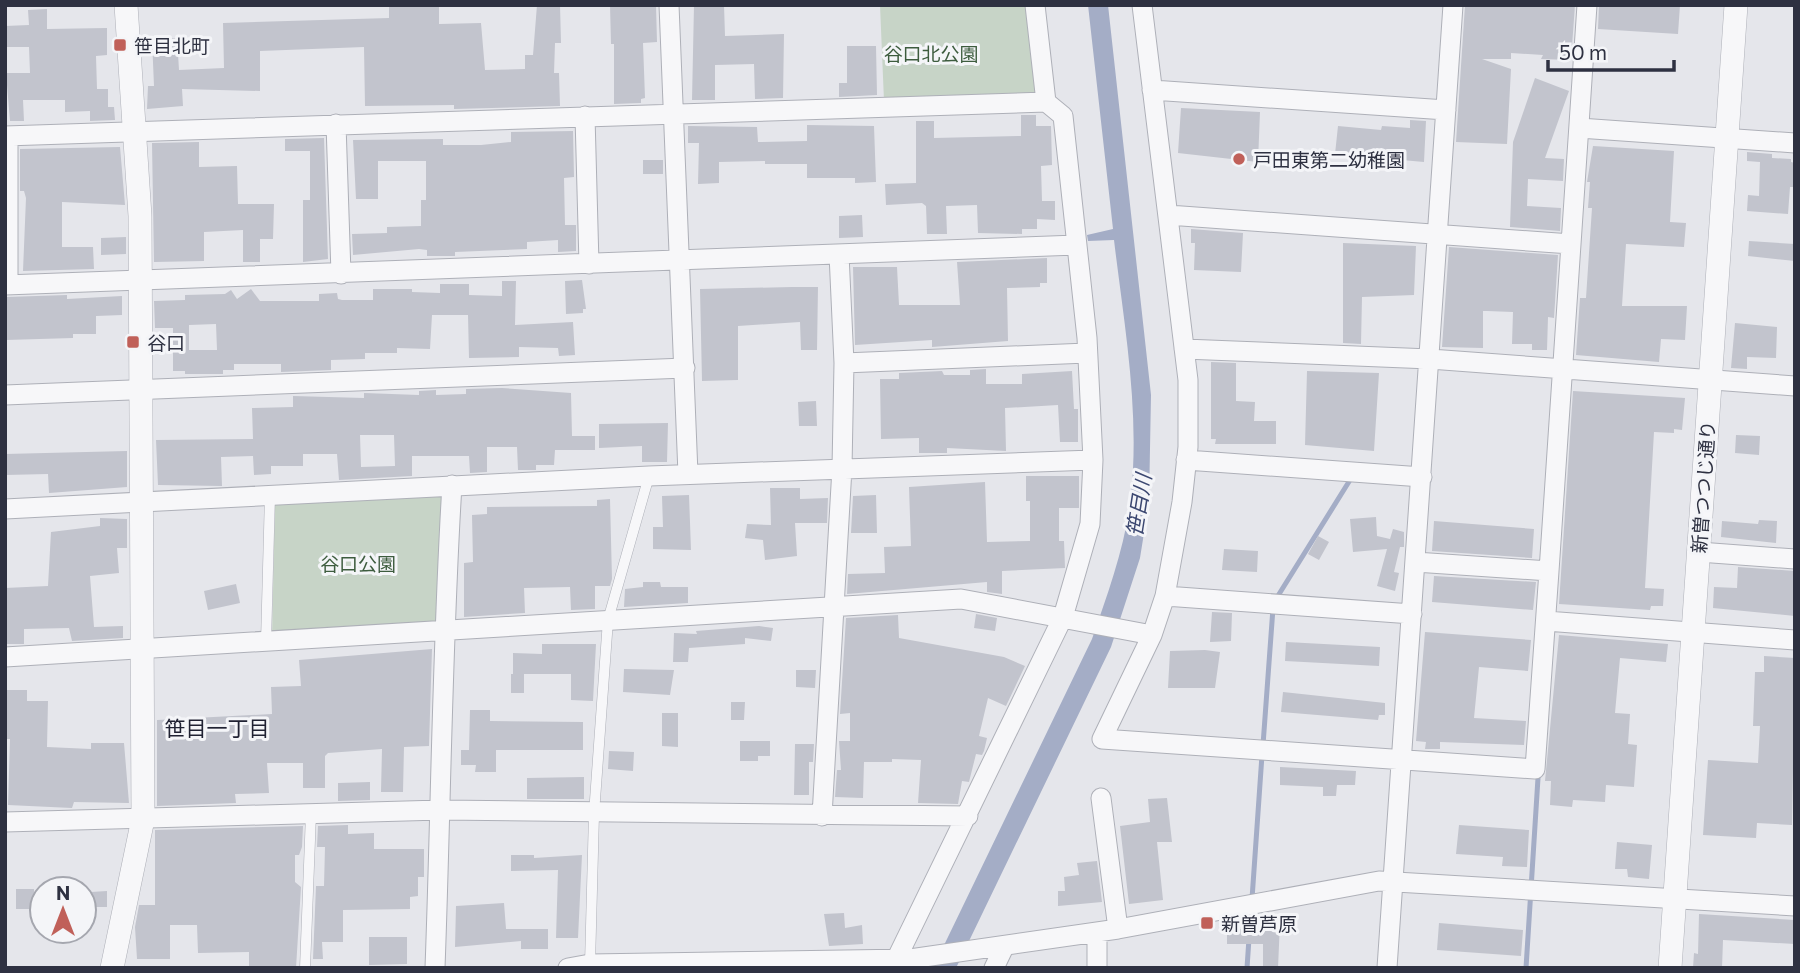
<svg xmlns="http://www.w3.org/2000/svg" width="1800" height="973" font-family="Commissioner,'Noto Sans JP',sans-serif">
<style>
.green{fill:#c7d4c7}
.water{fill:#a4adc6}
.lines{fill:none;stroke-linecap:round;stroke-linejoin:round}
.stream{stroke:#a4adc6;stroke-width:5}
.building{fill:#c2c4cd;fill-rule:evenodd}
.service-casing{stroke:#aeb0b8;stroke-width:11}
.minor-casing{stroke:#aeb0b8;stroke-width:21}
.tertiary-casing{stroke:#aeb0b8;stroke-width:24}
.service{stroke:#f7f7f9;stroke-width:10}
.minor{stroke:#f7f7f9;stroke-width:19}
.tertiary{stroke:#f7f7f9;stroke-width:23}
.poi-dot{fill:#c06059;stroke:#f4f5f8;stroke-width:2.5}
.labels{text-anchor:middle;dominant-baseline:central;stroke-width:6;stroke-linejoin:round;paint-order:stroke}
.poi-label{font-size:19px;fill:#2e3141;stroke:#f4f5f8;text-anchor:start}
.park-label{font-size:19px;fill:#3d5c3e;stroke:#f4f5f8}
.street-label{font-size:19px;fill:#2e3141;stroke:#f4f5f8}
.water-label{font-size:21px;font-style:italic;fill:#3c4871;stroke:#f4f5f8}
.neighbourhood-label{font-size:21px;fill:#202233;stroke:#f4f5f8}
</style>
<rect width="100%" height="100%" fill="#e5e6eb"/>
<path class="green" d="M880 5H1030L1040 97 884 101Z
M446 490 438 626 272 636 275 501Z"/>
<path class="water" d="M1088 5H1108L1151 395 1149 502 1140 558 1111 647 956 968H933L1092 639C1108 593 1126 544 1131 495 1140 410 1124 324 1114 240L1088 241 1087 235 1113 229Z"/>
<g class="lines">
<path class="stream" d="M1276 599 1350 480
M1263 745 1273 608
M1252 899 1262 755
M1247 968 1251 909
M1526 968 1538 778"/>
</g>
<path class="building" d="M389 5H439V24L481 23 485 70 525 69V55H533L537 5H560L561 43H555L554 73H559L560 106 454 109V105L365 106 364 47 260 51V91L182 89 183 106 147 109 148 86H154L152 39 177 38 179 70 224 68 223 23 389 18Z
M610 5H656L657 42 643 43 645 98 641 99V103L614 104V44H611Z
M694 5H724L725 36 784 34 783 98 755 99 754 64 715 65V100H692Z
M1465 5H1575L1571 60 1541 59 1543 55 1511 53V59H1482L1511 69 1507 144 1456 142Z
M1599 5H1680L1678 34 1598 29Z
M47 9V29L107 28V55L96 56 97 89H108V107H114L115 120 90 121V111L65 112V100H23L24 121H10L6 73H30L29 47H5V26L29 25 28 10Z
M847 46H876L877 95 839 97V83H847Z
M1535 78 1569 91 1545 158 1564 159 1563 181 1528 179 1527 206 1561 208 1560 231 1510 227 1513 142Z
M1181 108 1260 112 1258 162 1178 153Z
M1021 115H1036V126H1051L1052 165 1041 166 1042 201H1055V220L1037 219V229H1022V234L978 233 977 205 946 206 947 234H927L926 206 922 203 886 205 885 184 916 183V121H934V138L1021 136Z
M1410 120 1426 121 1424 162 1335 154 1338 126 1381 130 1382 126 1410 128Z
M807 125 874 126 876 182 855 183V178H807V164H765V161L719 162V183L698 184 699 143H688V126L757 127 758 142 807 141Z
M573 131 574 177 564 178 565 225H576V251L558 252V240L527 242V249L455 252V256H427V250L419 249 353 255 352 234 387 233V227L421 226V200H426V161H378V199H356L353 140 443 139V145H481L511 142V132Z
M324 138 328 259 303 262V200H310V151H285V139Z
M199 142V167L237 166 238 204H274L273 239H260V262H243V230L204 232V261L154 262 152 143Z
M1593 146 1674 151 1670 222 1686 223 1684 247 1626 244 1622 306H1687L1685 340 1661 339 1659 362 1576 355 1580 298H1586L1592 208H1588L1590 182H1587Z
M120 147 125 205 62 202V247H93L94 269 23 271 26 198 24 191H20V149Z
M1747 152 1772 154V158L1791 159V162L1795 163V187H1790L1788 214 1747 211 1748 195 1759 196 1760 162 1747 161Z
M643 160H663V174H643Z
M862 215 863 237 839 238V216Z
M1191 229 1243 233 1241 272 1194 270 1195 243H1191Z
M126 237V254L101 255V238Z
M1749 241 1795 244V261L1748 256Z
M1343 243 1416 246 1414 295 1362 297 1361 344 1343 343Z
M1449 247 1558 255 1554 318 1548 317 1547 350H1532V344H1512L1513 312 1487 311H1483V348L1442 347Z
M1047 258V283H1040V287L1007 288 1008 341 932 347V340L855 345 853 267H897L899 305H960L957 262Z
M582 280 586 309H583V313L566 314 565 281Z
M502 281H516L515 325 573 322 575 355 559 356 558 348 519 347V357L469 358 468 315H432L430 349 397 348V353H365V359L331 360V370L281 372V364H234V370H223V374H185V371H173V328H155L154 301 185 300V295L225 294 231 290 237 299 251 289 260 301H319V294L337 293 338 299 342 300H373V289H412V292L440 293V284H469V295L502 296ZM216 324 217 350H189V325Z
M792 287H818L817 350H801L800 322 738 326V380L702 381 700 289Z
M67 295V299L122 296V315L96 316V334H73V338L6 340V297Z
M1735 323 1777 327 1776 358 1747 357V369L1731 368Z
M1211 362 1236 363V401L1255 402 1254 421H1276V444H1215L1216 439H1211Z
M986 369V384H1022V374L1072 371 1074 409H1078V442H1060L1058 405 1005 408 1006 451 947 448V453H919V438L881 439 880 379H899V373L942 371 944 375H970V370Z
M1307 371 1379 373 1374 451 1305 445Z
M502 388 571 393 572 436H595V450H555L554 465H536V470H518L517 447H487V472L470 473 469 456H412V476L339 480 337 454H303V466H271V474L254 475 253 456 221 457 222 486 158 485 156 440 253 439 252 408 293 407V396L364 398V393L419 395V391L436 390V395L466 394V389ZM360 435H394L395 466 361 467Z
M1573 391 1685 398 1682 430 1674 429V433L1654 432 1645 588 1664 589 1663 606H1651L1650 610 1559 604Z
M816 401 817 426H799L798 402Z
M668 423 667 462H642V446L599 448V424Z
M1736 435 1760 436 1759 455 1735 453Z
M127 451V487L49 493 48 474 5 475V454Z
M1026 476H1079V508H1059V541H1064L1065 568 1002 571V594L987 592V582L847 594 848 574 885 573 884 547 911 546 909 487 985 482 987 542 1030 541V501H1026Z
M770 488H800V499L828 498 827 523H795L797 556 765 560 763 540 745 538 747 524 771 525Z
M689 495 691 550 653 549V527H663L662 496Z
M876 495 877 533H851L853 496Z
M610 499 612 579 610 586H595V609L571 610 570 587 524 588 525 613 464 617V563L473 562 472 515 487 514V507L597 506V500Z
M1376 517 1377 536 1390 539 1393 529 1404 532V547H1400L1394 572 1399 573 1395 591 1377 586 1387 549 1353 552 1350 519Z
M100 518 127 519V548H117L119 573 90 576 94 627 123 626V638L72 641 69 628 24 629V644H5V588L48 586 51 532 100 526Z
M1759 520 1777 521 1776 543 1721 537 1722 521 1758 524Z
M1434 521 1534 529 1532 558 1432 551Z
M1318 536 1329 542 1319 560 1308 554Z
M1224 549 1258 551 1257 572 1222 570Z
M1738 567 1795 571V616L1713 608 1714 587 1737 588Z
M1434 576 1536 582 1533 610 1432 602Z
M643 582H660L661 587H688V603L624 607 625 589 643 587Z
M236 584 240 603 208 610 204 591Z
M1212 612 1232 613 1231 641 1210 642Z
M976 614 997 618 995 631 974 628Z
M898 615 899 638 1004 657 1025 666 1006 706 988 698 979 736 987 738 984 751 982 755 976 754 969 782 962 781 958 804 918 803 921 760 892 759V762H864L863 798 835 797 837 770H841L839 741H850V713L840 714 846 618Z
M759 626 773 628 771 641 745 638V644L689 648 688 662H673L674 633 697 634 696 631Z
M1425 632 1531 640 1528 671 1479 667 1474 718 1526 721 1524 745 1440 742V749H1425L1426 742 1416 741Z
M1559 635 1668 644 1666 662 1620 658 1615 713 1630 714 1628 744 1637 745 1634 787 1606 785 1605 802 1573 800 1572 807 1550 805 1551 781H1545Z
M1286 642 1380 647 1379 666 1285 661Z
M542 644H596L593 701 571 700V674H513V653L542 654Z
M432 649 429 746 404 747 403 792H381L382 749 328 753 325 756V788H303V763H267L269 793 235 794 236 803 157 806V720L272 714 271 687 301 686 299 660Z
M1205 650 1220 652 1215 688H1168L1170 651Z
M1764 656 1795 658 1792 825 1757 823 1756 838 1703 835 1708 760 1758 763 1760 726H1753L1755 672H1764Z
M624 669 674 670 670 695 623 692Z
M796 670H816L815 688 796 687Z
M511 674H524V693H511Z
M5 690H27V701H48L47 747 91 749V743H124L129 803 74 802 72 808 8 805 10 739H5Z
M1283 692 1385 703V715H1379L1378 720 1281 712Z
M731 702H745L744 720H731Z
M470 710H490V721L583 722V750H496V772H475L476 765H461V750H469Z
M662 713H678V747L662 746Z
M740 741H770V756H758V761H740Z
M795 744H814L813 762H809V795H794Z
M609 751 634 752 633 771 608 769Z
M1280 767 1356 771 1355 785H1337L1336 796H1323V787L1280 785Z
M584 777V799H527V778Z
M370 782V800L338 801V783Z
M1167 798 1172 842H1157L1163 900 1129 904 1120 826 1150 822 1148 799Z
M348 825V834L374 833V849H424V877H418V896L410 897V909L343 910V942H322L323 959H313L316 886H324L325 847H317L318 826Z
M1459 825 1529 830 1527 867 1502 866 1503 857 1456 854Z
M303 826 302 847 299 855H295V882L301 887 296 968H249V952L198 953 197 925H170V959H137L135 927 139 905H155V830Z
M1617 842 1652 845 1649 879 1628 877 1627 869H1615Z
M511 855H534V858L582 855 578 938H556L558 870 511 871Z
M1097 861 1102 902 1058 906V891H1065L1064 877 1079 875 1077 863Z
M16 889H34V909H16Z
M107 891V907H91V892Z
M504 903 506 929H548V949H521V941L455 947 456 906Z
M844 913 845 928 862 925 863 944 829 946 824 914Z
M1699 914 1795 920V944L1723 940 1722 968H1693L1694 953 1698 954Z
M1266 922H1280L1278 968H1263V944H1227V929H1266Z
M1439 923 1523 930 1521 956 1437 950Z
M369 937H407V964L369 965Z"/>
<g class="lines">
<g class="service-casing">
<path id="service" d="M266 642 270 495
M590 964 594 814 608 620 649 476
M305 968 311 814"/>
</g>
<g class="minor-casing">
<path id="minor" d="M669 5 688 474
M1142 5 1188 380V447L1182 502 1165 596 1152 635 1102 739 1535 769 1549 571
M1152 90 1446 110
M585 116 589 264
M336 124 341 274
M1579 128 1795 143
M5 136 1046 102
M8 136V285
M1168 215 1571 244 1549 571 1415 562
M1571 244 1587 5
M5 285 1077 245
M1184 349 1430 359 1795 386
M844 363 1087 353
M5 395 685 368
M1186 460 1422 477
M5 509 649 476 1093 460
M1699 552 1795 559
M1165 596 1412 614
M1546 621 1795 640
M5 657 961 599 1152 635
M1101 798 1118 929
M822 816 842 468 844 363 839 254
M5 822 441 810 968 816
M435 968C441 807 442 646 452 485
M568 968 590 964 910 959 1118 929 1379 881 1795 906
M892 968 1063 617 1090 524 1093 460 1087 338 1063 116 1046 102 1035 5
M994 968 1004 947
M1097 968V933
M1387 968 1453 5"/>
</g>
<g class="tertiary-casing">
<path id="tertiary" d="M112 968 143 819 140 216 126 5
M1670 968 1736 5"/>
</g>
<use href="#service" class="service"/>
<use href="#minor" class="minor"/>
<use href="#tertiary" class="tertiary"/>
</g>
<g class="poi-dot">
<rect x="113" y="38" width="14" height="14" rx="3.5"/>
<circle cx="1239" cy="159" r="7"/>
<rect x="126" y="335" width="14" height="14" rx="3.5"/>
<rect x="1200" y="916" width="14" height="14" rx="3.5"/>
</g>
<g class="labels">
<g class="poi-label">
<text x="134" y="45">笹目北町</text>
<text x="1253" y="159">戸田東第二幼稚園</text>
<text x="147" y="342">谷口</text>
<text x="1221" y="923">新曽芦原</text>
</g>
<g class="park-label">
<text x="931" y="53">谷口北公園</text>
<text x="358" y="563">谷口公園</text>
</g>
<g class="street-label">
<text transform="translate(1703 487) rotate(-86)">新曽つつじ通り</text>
</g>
<g class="water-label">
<text transform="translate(1138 505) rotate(-81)">笹目川</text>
</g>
<g class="neighbourhood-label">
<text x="217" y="727">笹目一丁目</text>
</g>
</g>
<rect width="1800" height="973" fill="none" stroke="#2e3141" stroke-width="14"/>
<g transform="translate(63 910)"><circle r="33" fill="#f4f5f8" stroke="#a5a7af" stroke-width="2"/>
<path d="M0-5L12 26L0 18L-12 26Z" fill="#c06059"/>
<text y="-10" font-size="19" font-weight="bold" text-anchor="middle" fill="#2e3141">N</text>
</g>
<path d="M1548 60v10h126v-10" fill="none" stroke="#2e3141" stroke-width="3.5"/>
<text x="1559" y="60" font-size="21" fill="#2e3141" stroke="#f4f5f8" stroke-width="5" paint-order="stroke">50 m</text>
</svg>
